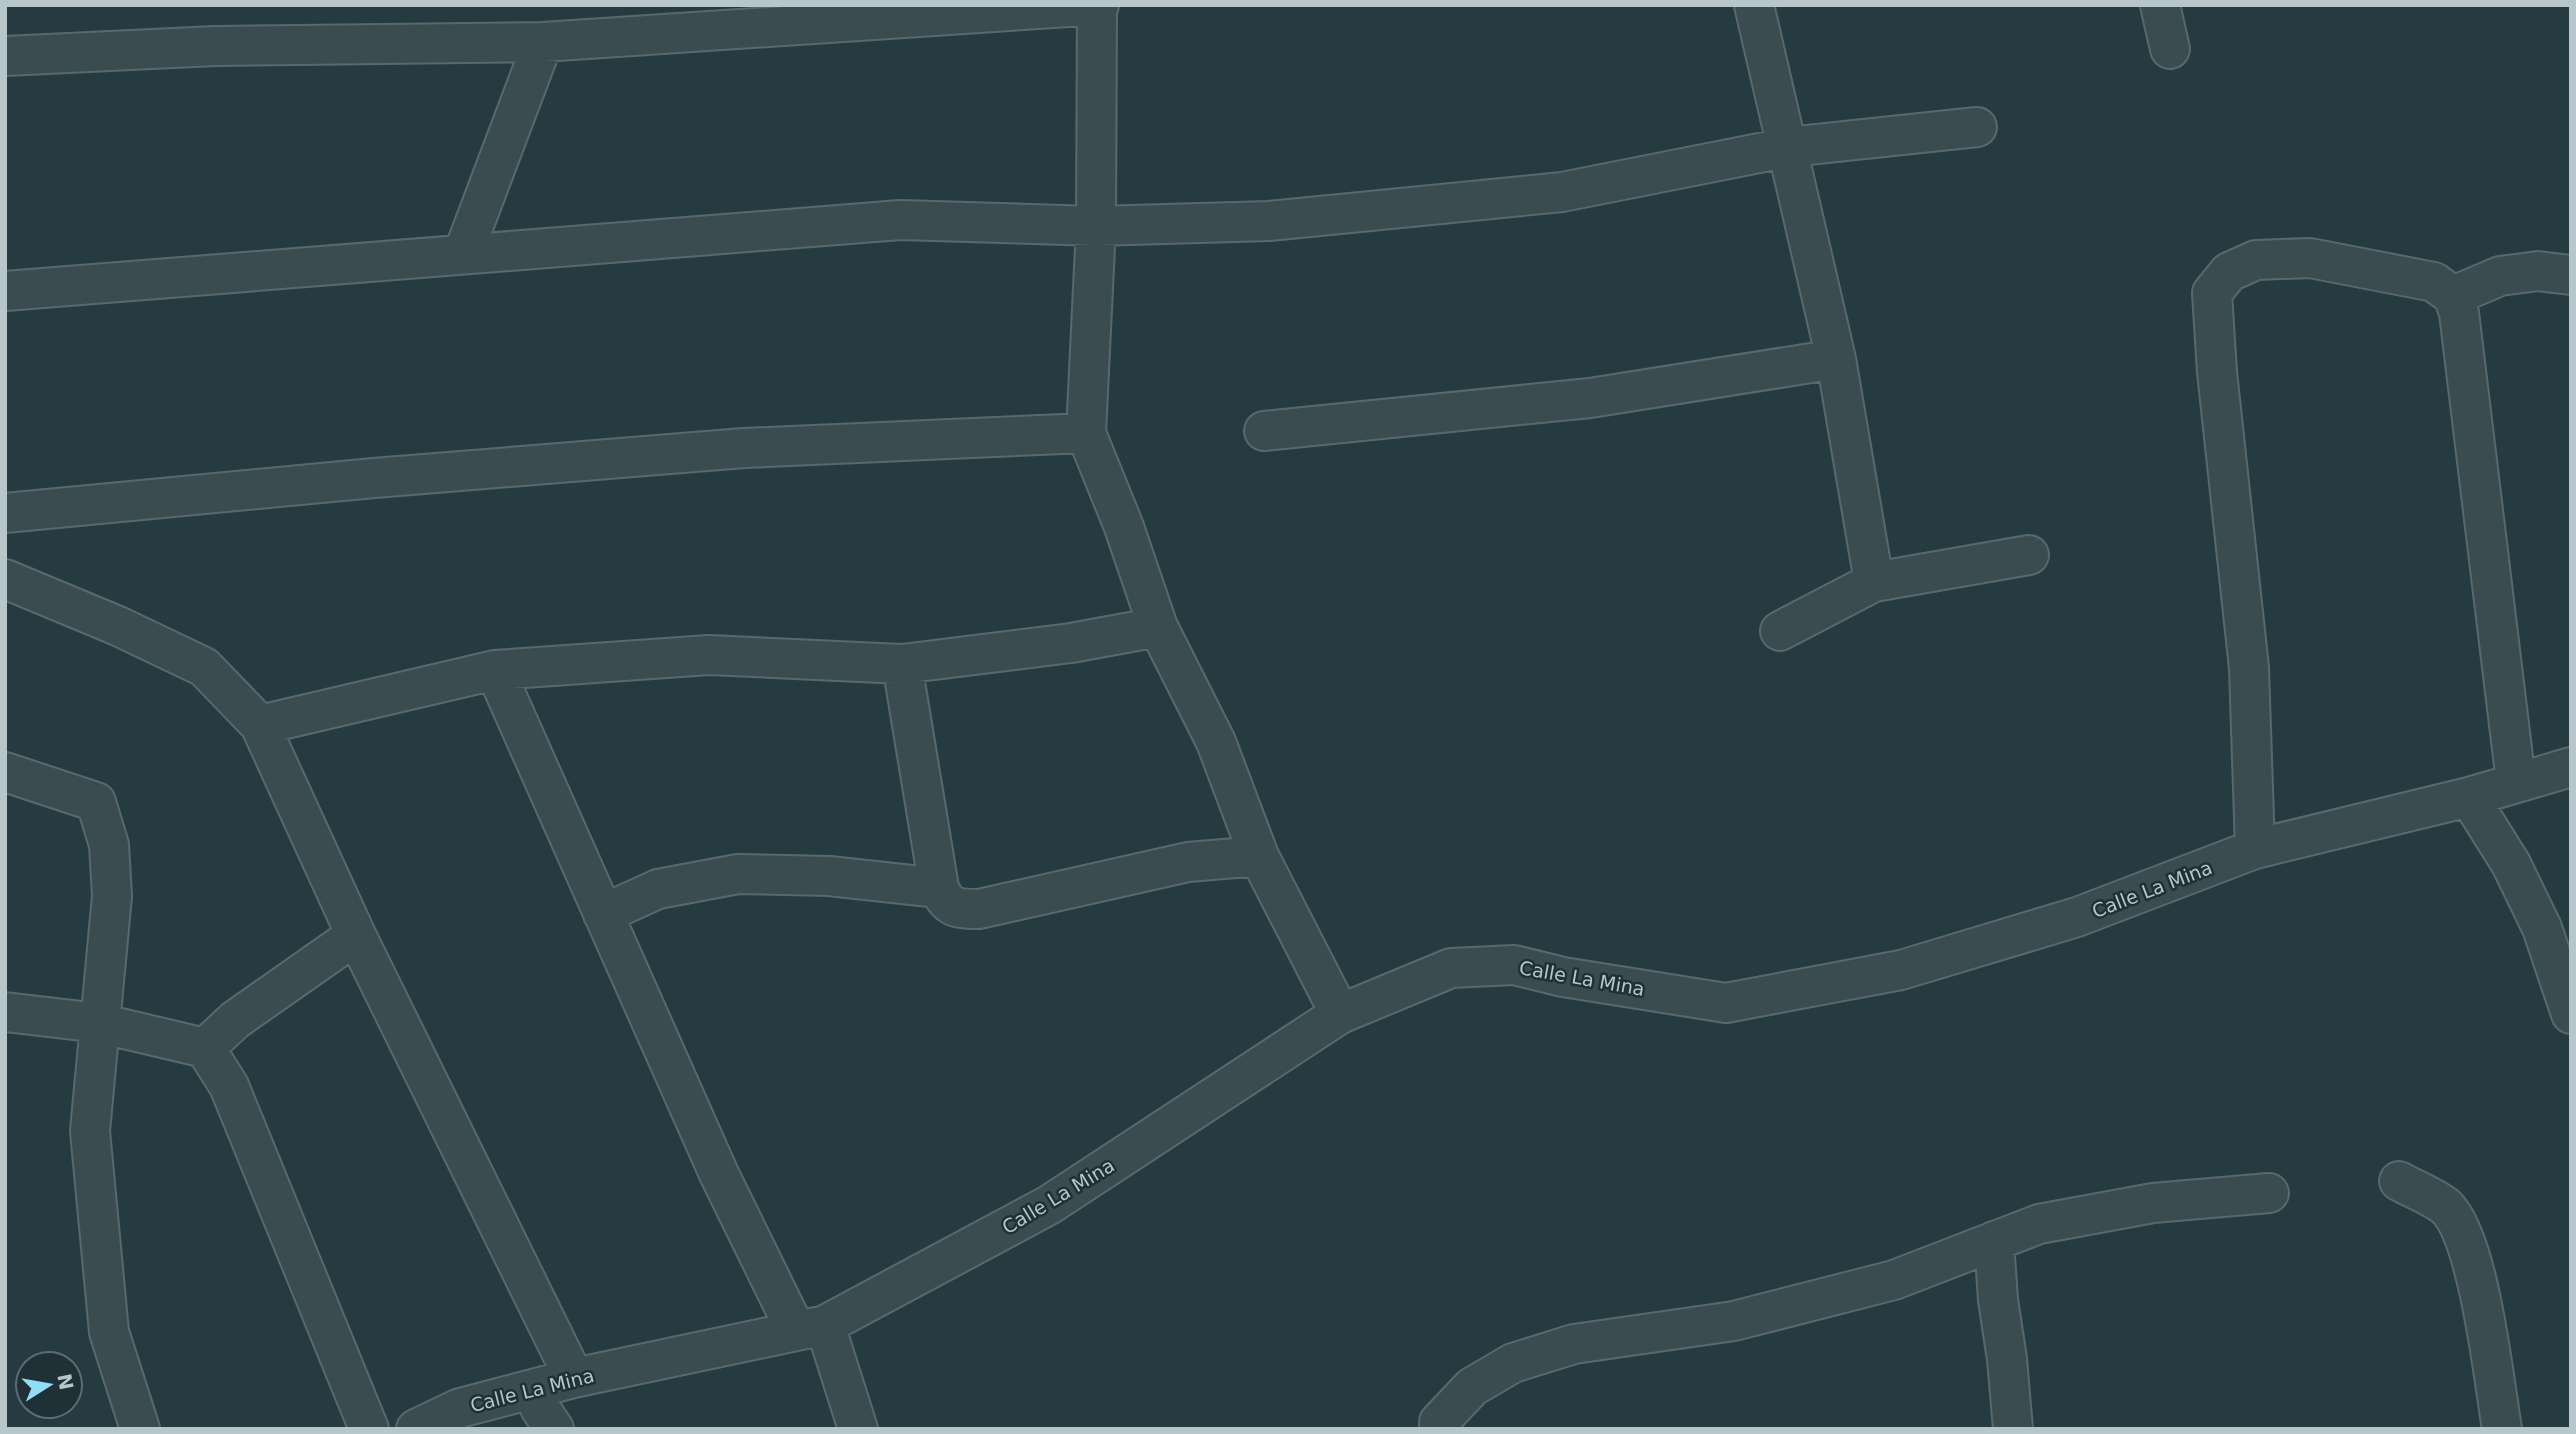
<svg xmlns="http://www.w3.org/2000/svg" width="2576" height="1434" font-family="'DejaVu Sans',sans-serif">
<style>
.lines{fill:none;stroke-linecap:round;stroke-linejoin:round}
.minor-casing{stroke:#58696e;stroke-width:42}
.minor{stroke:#3b4c51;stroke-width:38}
.labels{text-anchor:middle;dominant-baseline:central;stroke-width:5;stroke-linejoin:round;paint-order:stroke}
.street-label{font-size:19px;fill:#b7c6cb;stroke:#1f3136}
</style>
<rect width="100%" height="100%" fill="#263b41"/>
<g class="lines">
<g class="minor-casing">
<path id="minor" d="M1754 5 1836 359 1874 582
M2160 5 2170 49
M5 56 215 46 543 42 1099 5
M463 254 543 42
M5 291 900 220 1096 226 1269 221 1562 192 1789 147 1977 127
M2453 296 2500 276 2538 271 2571 275
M1264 431 1590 398 1836 359
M5 513 374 478 744 448 1086 433
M5 579 118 626 204 667 260 725 356 935 574 1378
M1158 627 1216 742 1259 856 1340 1014
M1780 631 1874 582 2029 555
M902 664 939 888C948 909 958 909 979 909L1188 862 1259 856
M495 670 719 1174 796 1331
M260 725 495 670 709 655 902 664 1071 643 1158 627 1124 527 1086 433 1096 226 1097 5
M5 772 96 802 109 845 112 896 90 1131 109 1332 140 1429
M2469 797 2511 864 2542 928 2571 1014
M2255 849 2249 668 2217 372 2212 293 2229 272 2256 260 2310 258 2434 282 2453 296 2459 313 2516 782
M603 914 658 889 738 874 829 876 939 888
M5 1012 99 1023 205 1048 229 1086 369 1429
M205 1048 235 1020 356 935
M2399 1181C2413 1189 2436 1198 2446 1207 2479 1238 2494 1381 2502 1429
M1994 1241 1998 1300 2007 1359 2013 1429
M825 1325 858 1429
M533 1390 540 1408 554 1429
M416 1429 460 1408 574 1378 825 1325 1049 1205 1340 1014 1451 968 1514 965 1563 977 1726 1003 1901 970 2077 917 2255 849 2469 797 2571 767
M1439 1429V1422L1472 1387 1513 1363 1574 1344 1734 1321 1894 1280 2039 1224 2153 1203 2269 1193"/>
</g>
<use href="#minor" class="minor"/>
</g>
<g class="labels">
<g class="street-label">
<text transform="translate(2152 889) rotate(-21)">Calle La Mina</text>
<text transform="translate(1582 978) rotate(10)">Calle La Mina</text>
<text transform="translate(1058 1196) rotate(-31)">Calle La Mina</text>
<text transform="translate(532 1390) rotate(-14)">Calle La Mina</text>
</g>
</g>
<rect width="2576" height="1434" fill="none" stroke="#b7c6cb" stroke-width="14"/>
<g transform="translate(49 1385) rotate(79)"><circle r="33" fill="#1f3136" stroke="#5c6d72" stroke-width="2"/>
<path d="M0-5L12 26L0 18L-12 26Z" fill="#91dcf7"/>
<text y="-10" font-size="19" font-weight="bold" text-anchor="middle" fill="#b7c6cb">N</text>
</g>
</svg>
